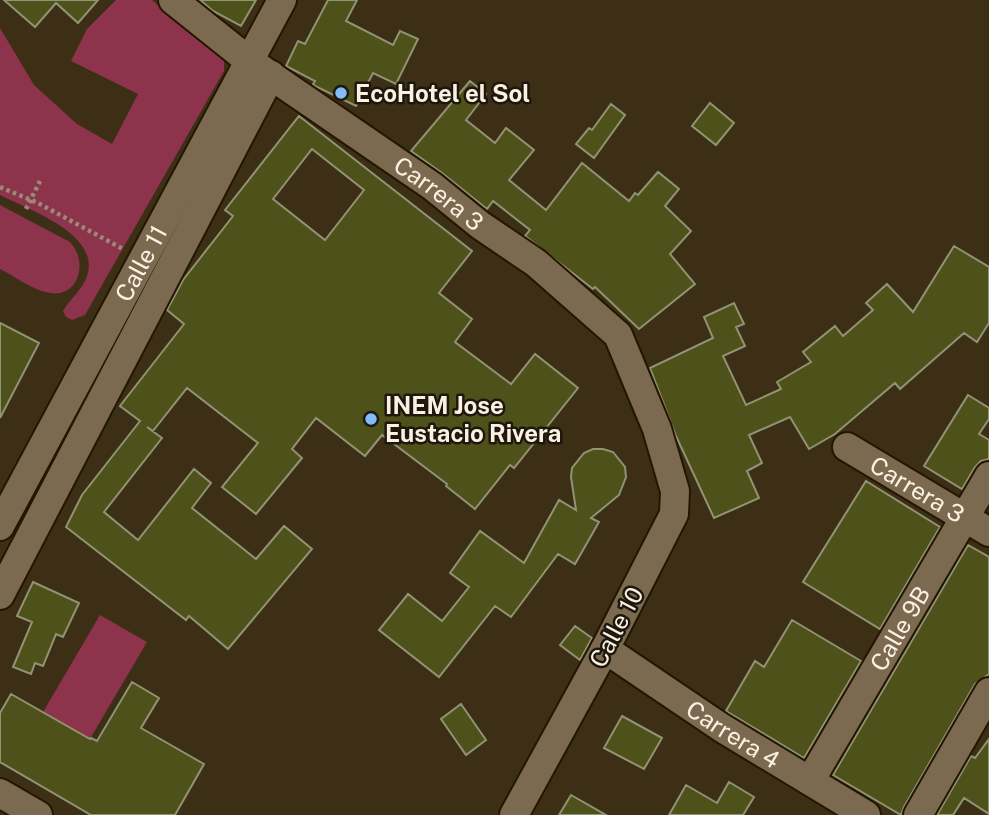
<svg xmlns="http://www.w3.org/2000/svg" width="989" height="815" font-family="'Public Sans',sans-serif">
<style>
.green{fill:#8d334b}
.building{fill:#4e5119;stroke:#909374;stroke-width:2;fill-rule:evenodd}
.lines{fill:none;stroke-linecap:round;stroke-linejoin:round}
.minor-casing{stroke:#241600;stroke-width:32}
.path{stroke:#988b78;stroke-width:4.5;stroke-dasharray:3.5 3.5;stroke-linecap:butt}
.minor{stroke:#7b6a50;stroke-width:28}
.poi-dot{fill:#83bcfa;stroke:#1e170d;stroke-width:2.5}
.labels{text-anchor:middle;dominant-baseline:central;stroke-width:5;stroke-linejoin:round;paint-order:stroke}
.poi-label{font-size:24px;font-weight:bold;fill:#fbf1e3;stroke:#1e170d;text-anchor:start}
.street-label{font-size:24px;fill:#fbf1e3;stroke:#1e170d}
</style>
<rect width="100%" height="100%" fill="#3d2e16"/>
<path class="green" d="M116 0H152L224 60V71L85 315 72 320 66 317 63 311C70 299 83 289 87 276 101 234 29 210 0 195V28L34 85 77 124 112 144 138 94 71 61 87 29Z
M0 205 70 242C90 264 77 301 45 292 30 288 14 276 0 269Z
M100 615 147 642 74 766 71 728 43 712Z"/>
<path class="building" d="M4 0H98L78 23 56 3 35 27Z
M200 0H256L241 26 213 11Z
M328 0H357L346 21 393 45 400 31 418 39 396 84 373 73 356 106 315 86 313 84 315 81 286 66 298 41 305 44Z
M470 81 486 94 466 120 495 143 506 128 534 150 509 180 546 210 582 163 629 201 635 193 638 195 658 172 679 189 665 206 691 231 670 254 695 284 639 329 595 287 593 289 525 236 530 230 493 201 487 209 442 173 411 151Z
M710 103 734 123 716 145 692 126Z
M611 104 625 115 594 158 576 144 589 128 592 130Z
M299 116 472 251 439 293 472 319 455 342 511 384 535 354 578 388 514 468 510 465 475 509 446 486 447 484 382 435 365 456 316 418 292 449 302 458 256 514 222 487 258 443 187 388 153 431 147 427 162 438 104 512 138 540 194 469 211 483 192 508 256 559 284 526 312 549 228 649 189 616 186 620 66 527 82 495 140 421 120 406 184 324 167 310 183 280 233 216 225 210ZM312 149 364 190 325 240 273 199Z
M954 246 989 267V323L977 342 964 333 900 389 895 383 835 434 809 449 790 417 749 435 762 463 747 471 759 498 714 518 676 436 650 368 713 338 704 317 734 303 744 324 736 327 745 346 723 356 746 405 781 389 777 382 811 362 803 352 835 326 843 336 873 310 866 303 887 284 913 312Z
M0 323 39 343 0 418Z
M968 395 989 408V419L979 434 989 440V459L981 461 975 467 962 489 924 466Z
M593 449H603L613 452 625 467 626 477 619 495 591 518 599 522 575 564 558 554 511 617 495 606 439 677 379 630 408 594 442 621 469 587 450 573 480 531 524 563 559 500 576 510 571 477 572 468 584 453Z
M866 481 940 527 880 629 803 582Z
M968 545 989 557V674L975 684 904 807 901 815 833 775Z
M33 582 79 603 63 637 56 634 43 666 35 663 31 674 13 667 32 622 17 616Z
M792 620 861 661 804 758 726 711 755 661 764 667Z
M575 626 592 638 580 660 560 645Z
M132 682 159 698 141 728 204 764 175 815H91L0 762V713L11 694 90 739 91 738 97 741Z
M461 704 486 740 466 755 441 719Z
M622 716 662 738 644 769 604 748Z
M989 739V814L964 798 953 815H937L971 756 975 758Z
M729 782 754 797 743 815H669L686 785 717 803Z
M571 795 606 815H559Z"/>
<g class="lines">
<g class="minor-casing">
<g id="minor">
<path id="s1" d="M173 0 248 60 432 186 480 225 536 263 618 335 657 429 675 491 674 514 605 649 514 815"/>
<path id="s2" d="M847 447 989 532"/>
<path id="s3" d="M0 526 282 0"/>
<path d="M0 595 271 75"/>
<path id="s4" d="M605 649 722 728 866 815"/>
<path id="s5" d="M810 781 989 476"/>
<path d="M0 793 38 815"/>
<path d="M918 815 989 692"/>
</g>
</g>
<path class="path" d="M0 187 38 203 123 249
M26 209 40 181"/>
<use href="#minor" class="minor"/>
</g>
<g class="poi-dot">
<circle cx="341" cy="93" r="7"/>
<circle cx="371" cy="419" r="7"/>
</g>
<g class="labels">
<g class="poi-label">
<text x="355" y="93">EcoHotel el Sol</text>
<text x="385" y="405">INEM Jose<tspan x="385" dy="28">Eustacio Rivera</tspan></text>
</g>
<g class="street-label">
<text stroke="none"><textPath href="#s1" startOffset="329">Carrera 3</textPath></text>
<text stroke="none"><textPath href="#s3" startOffset="298">Calle 11</textPath></text>
<text stroke="none"><textPath href="#s2" startOffset="82">Carrera 3</textPath></text>
<text transform="translate(616 627) rotate(-62)">Calle 10</text>
<text stroke="none"><textPath href="#s5" startOffset="177">Calle 9B</textPath></text>
<text stroke="none"><textPath href="#s4" startOffset="154">Carrera 4</textPath></text>
</g>
</g>
</svg>
